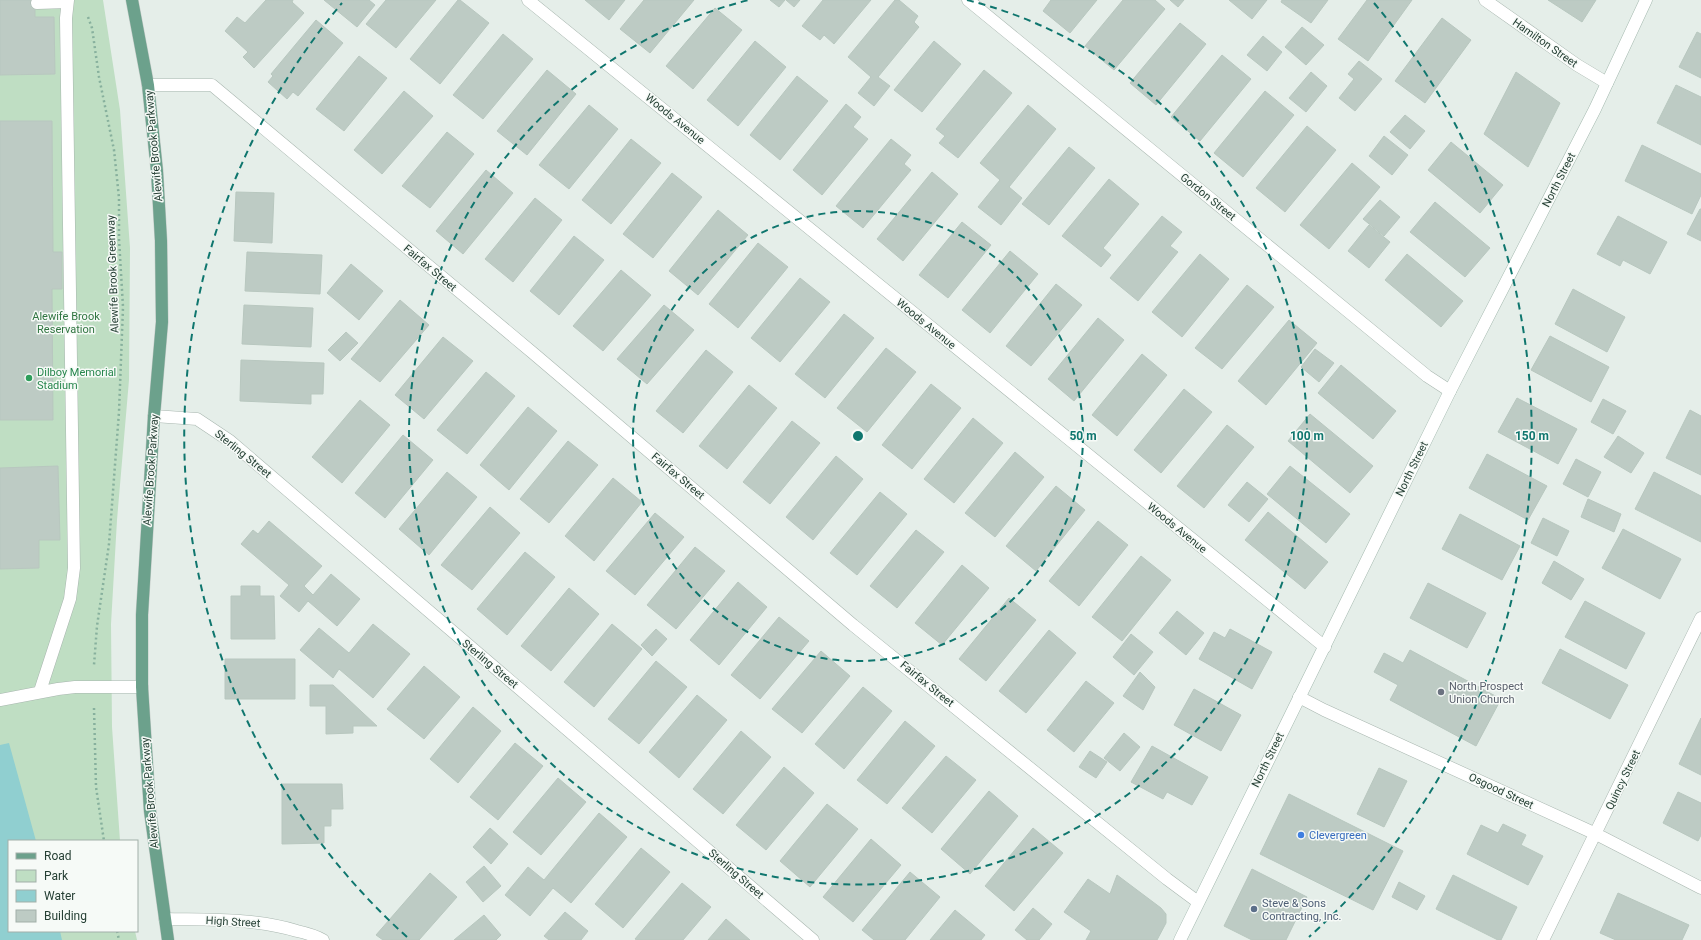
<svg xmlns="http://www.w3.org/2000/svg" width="1701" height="940" font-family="Roboto,sans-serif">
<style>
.green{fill:#bfdec3}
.water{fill:#90cfd0}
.building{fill:#bdcbc4;stroke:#b8c7bf}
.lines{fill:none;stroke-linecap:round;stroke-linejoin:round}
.lane-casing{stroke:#a8b6af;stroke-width:13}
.street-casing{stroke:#a8b6af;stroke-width:13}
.secondary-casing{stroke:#a4b9af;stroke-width:13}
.primary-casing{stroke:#c2c9c6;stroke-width:13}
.path{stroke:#87b09d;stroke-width:2.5;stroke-dasharray:2 3;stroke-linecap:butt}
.lane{stroke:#fff;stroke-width:12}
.street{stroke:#fff;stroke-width:12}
.secondary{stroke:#fff;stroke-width:12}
.primary{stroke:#6ca18c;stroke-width:12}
.ring{fill:none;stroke:#0f766e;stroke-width:2;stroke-dasharray:7 5}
.leisure-dot{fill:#2e9e5b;stroke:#f6faf7;stroke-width:1.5}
.worship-dot{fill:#6b7280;stroke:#f6faf7;stroke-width:1.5}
.shop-dot{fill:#3f7fe0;stroke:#f6faf7;stroke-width:1.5}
.service-dot{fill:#5c6f8a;stroke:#f6faf7;stroke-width:1.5}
.labels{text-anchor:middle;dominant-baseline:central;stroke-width:3;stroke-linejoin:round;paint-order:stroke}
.street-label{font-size:11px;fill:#253f34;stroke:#f6faf7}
.park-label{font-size:11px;fill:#307541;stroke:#f6faf7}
.leisure-label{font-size:11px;fill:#27864d;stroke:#f6faf7;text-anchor:start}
.worship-label{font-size:11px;fill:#5b616d;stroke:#f6faf7;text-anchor:start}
.shop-label{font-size:11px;fill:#366cbe;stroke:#f6faf7;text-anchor:start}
.service-label{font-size:11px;fill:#4e5e75;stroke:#f6faf7;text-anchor:start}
.centre{fill:#0f766e;stroke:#f6faf7;stroke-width:2}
.ring-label{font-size:12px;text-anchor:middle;font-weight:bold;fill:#0f766e;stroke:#f6faf7;stroke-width:3;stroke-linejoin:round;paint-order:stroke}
</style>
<rect width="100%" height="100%" fill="#e5eee9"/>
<path class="green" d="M0 0H103L120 110 130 248 129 380 117 520 111 624 112 727 120 841H9V931H135L137 940H0Z"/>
<path class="water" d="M9 743 36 841H9V931H60L62 940H0V745Z"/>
<path class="building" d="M0 0H35V17H54L55 74 0 75Z
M266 0H293L292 2 304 13 254 68 243 57 248 52 225 31 237 17 245 23Z
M324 0H369L375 5 357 27Z
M386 0H436L396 48 366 24Z
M458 0H460L489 23 440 84 410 59Z
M585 0H625L609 20Z
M644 0H694L650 53 620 29Z
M770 0H785L779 7Z
M786 0H800L794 7Z
M823 0H871L834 44 824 35 820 40 802 26Z
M895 0H899L918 16 914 22 919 27 878 77 890 86 874 106 858 93 871 77 848 57Z
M1051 0H1097L1070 33 1043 11Z
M1123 0H1155L1165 9 1114 70 1085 46Z
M1170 0H1184L1178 7Z
M1229 0H1267L1252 19Z
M1282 0H1328L1311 23 1281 2Z
M1367 0H1412L1368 61 1338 39Z
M1548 0H1596L1582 22Z
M715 8 742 30 693 89 666 66Z
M1442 18 1471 40 1425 103 1395 81Z
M316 20 343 43 298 96 293 92 287 99 268 82 273 76 271 74Z
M1180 23 1206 44 1156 105 1130 83Z
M1302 27 1324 45 1306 65 1285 47Z
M1697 32 1701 34V78L1679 67Z
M503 34 533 59 483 119 453 95Z
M1263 36 1282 52 1267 71 1247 55Z
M755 41 786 67 738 126 707 100Z
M934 41 961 64 922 112 894 90Z
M1222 55 1251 79 1200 141 1171 117Z
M359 56 387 78 344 131 316 109Z
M1359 61 1382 79 1355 111 1339 98 1354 79 1348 74Z
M547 70 576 94 527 155 497 131Z
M984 70 1012 93 958 158 939 143 945 136 936 129Z
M1311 72 1327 86 1306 112 1289 98Z
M1516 72 1560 103 1528 167 1484 134Z
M797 76 828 101 780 160 750 135Z
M1676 85 1701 97V145L1657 123Z
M404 91 433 116 382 174 354 150Z
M1265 91 1294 115 1243 177 1214 153Z
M846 104 861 117 853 127 868 139 822 195 793 170Z
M589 105 618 129 569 189 539 165Z
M1028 105 1056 129 1009 187 1022 198 1001 225 978 207 1000 180 980 163Z
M1405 115 1425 131 1410 149 1390 132Z
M0 121H52L53 252H62V289H52L53 420H0Z
M1307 126 1336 150 1285 212 1256 188Z
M447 132 474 154 430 208 402 186Z
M1384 136 1408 155 1392 175 1369 156Z
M631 139 661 163 611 224 582 200Z
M891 139 911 155 904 164 911 170 863 228 836 206Z
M1451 142 1503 185 1480 213 1428 170Z
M1642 145 1701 174V195L1692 214 1625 181Z
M1069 147 1095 168 1049 225 1022 204Z
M1352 163 1380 187 1329 249 1300 225Z
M486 170 513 193 463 254 436 231Z
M932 172 958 194 903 261 877 239Z
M672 173 702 197 653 258 623 234Z
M1109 179 1139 204 1103 248 1111 255 1101 267 1062 236Z
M236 192 274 193 272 243 234 241Z
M535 198 562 220 513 282 485 259Z
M1380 200 1400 217 1384 236 1363 219Z
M1435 202 1490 248 1465 277 1410 232Z
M1700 209H1701V241L1687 234Z
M718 210 748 235 698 295 669 271Z
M1162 216 1182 232 1170 246 1178 252 1138 301 1110 278Z
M1618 216 1667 242 1650 274 1623 260 1620 266 1597 254Z
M962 222 991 245 948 298 919 275Z
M1369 225 1390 242 1369 268 1348 251Z
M574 236 604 260 559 315 530 291Z
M758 243 788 267 738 328 709 304Z
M1010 251 1038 274 990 333 962 310Z
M247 252 322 255 320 294 245 291Z
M1200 254 1229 279 1182 337 1152 312Z
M1407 254 1463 301 1441 327 1385 280Z
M351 264 383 291 359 320 327 293Z
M621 270 651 295 603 351 573 326Z
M800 278 830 302 780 362 751 338Z
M1056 284 1082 305 1031 366 1006 346Z
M1247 285 1274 307 1222 369 1195 348Z
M1573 289 1625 317 1607 352 1555 324Z
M400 300 429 325 380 382 351 359Z
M244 305 313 308 311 347 242 344Z
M664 305 694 330 647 384 617 359Z
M844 314 874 338 825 398 795 374Z
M1098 318 1124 340 1074 401 1048 379Z
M1289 320 1317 343 1266 405 1238 381Z
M346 332 358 343 340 361 328 350Z
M1550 336 1609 367 1591 402 1531 370Z
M443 337 473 361 424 419 395 395Z
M886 348 916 372 867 432 837 408Z
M1315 349 1334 363 1319 382 1301 367Z
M706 350 733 372 683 433 656 411Z
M1142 354 1167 375 1117 436 1092 415Z
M241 360 324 363 323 394H311V404L240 401Z
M1341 365 1396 411 1373 439 1318 393Z
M486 372 515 396 467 454 437 430Z
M931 384 961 408 912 469 882 445Z
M749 385 777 408 727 469 699 446Z
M1184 389 1212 412 1161 473 1134 450Z
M1517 398 1577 429 1558 464 1498 432Z
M1603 399 1626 411 1613 434 1591 422Z
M360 400 390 425 342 483 312 457Z
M528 407 557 431 509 490 480 465Z
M1690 410 1701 416V475L1666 458Z
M1310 414 1373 466 1350 493 1288 441Z
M973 418 1003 443 954 503 924 479Z
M792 421 820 443 770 504 743 482Z
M1227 425 1254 447 1204 508 1177 486Z
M403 435 433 460 385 518 355 493Z
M1618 436 1644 453 1631 473 1604 457Z
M568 441 598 465 549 523 520 499Z
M1015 452 1044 477 995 537 965 513Z
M1487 454 1547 486 1528 520 1469 488Z
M836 456 863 479 813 540 786 517Z
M1576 459 1601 472 1588 497 1563 484Z
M58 466 60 540H39V568L0 569V468Z
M1290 466 1350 514 1326 543 1267 494Z
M447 472 477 497 429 555 399 529Z
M1654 472 1701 496V542L1635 509Z
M613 478 642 502 594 561 565 536Z
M1247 482 1268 499 1249 522 1228 505Z
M1056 486 1085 510 1036 571 1006 546Z
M880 492 907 514 857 575 830 553Z
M1588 499 1621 514 1614 532 1581 517Z
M490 507 520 533 472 590 441 565Z
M1268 512 1328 562 1305 589 1245 540Z
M655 513 684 537 635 595 606 571Z
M1460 514 1520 546 1502 580 1442 549Z
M1543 518 1569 531 1557 556 1531 543Z
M269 521 322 566 304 586 313 595 331 574 360 599 337 626 308 601 299 612 280 596 289 585 241 544 253 530 258 534Z
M1098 521 1128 545 1079 606 1049 581Z
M1623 529 1681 559 1660 599 1602 568Z
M916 530 944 552 897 608 870 586Z
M695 547 725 571 676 629 647 605Z
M525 552 555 577 507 635 477 609Z
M1141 556 1171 580 1122 641 1092 617Z
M1554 561 1584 579 1571 600 1542 583Z
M962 565 989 588 942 645 915 623Z
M738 582 767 607 719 665 690 640Z
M1428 583 1486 613 1467 648 1410 618Z
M241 586H260V596H274L275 639H231V596H241Z
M569 588 599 614 551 671 521 646Z
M1009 598 1036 620 986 681 959 659Z
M1585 601 1645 633 1626 669 1565 637Z
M1177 611 1204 633 1186 655 1159 633Z
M779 617 809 641 760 699 731 675Z
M373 624 410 654 373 698 339 669 333 678 300 650 319 628 349 653Z
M612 624 642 649 594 707 564 682Z
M656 629 667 639 652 656 641 645Z
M1230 629 1272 652 1252 689 1199 659 1214 632 1225 638Z
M1049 630 1076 653 1026 713 999 691Z
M1131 634 1153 652 1134 675 1113 657Z
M1560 649 1628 685 1610 719 1542 683Z
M1410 650 1501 699 1476 746 1390 700 1398 685 1374 672 1384 653 1403 663Z
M821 651 850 676 802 733 772 709Z
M225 659H295V699H225Z
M656 661 687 687 639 744 608 719Z
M424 666 460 697 424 739 387 709Z
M1140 672 1155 687 1143 710 1123 696Z
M1086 681 1114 703 1074 752 1047 730Z
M310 685H333L377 726H353V733L326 734V706H310Z
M863 687 892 711 844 769 815 744Z
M1194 689 1241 715 1221 751 1174 725Z
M697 695 727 720 679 778 649 752Z
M473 707 501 731 458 783 430 759Z
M1701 718V775L1679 764Z
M905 721 935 746 887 804 857 780Z
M741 731 771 757 723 814 693 789Z
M1124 733 1140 747 1120 771 1104 758Z
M515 743 543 766 498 820 470 797Z
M1152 746 1208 777 1192 805 1167 792 1163 799 1131 782Z
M1090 751 1107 762 1096 778 1079 767Z
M946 756 976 780 932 833 902 808Z
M784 767 814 793 766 850 736 825Z
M1379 768 1407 781 1384 827 1357 814Z
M558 778 586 802 541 855 513 832Z
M282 784H342L343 809H331V826H324V843L282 844Z
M989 791 1018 816 970 874 941 849Z
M1678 792 1701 803V835L1698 841 1663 823Z
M1289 794 1403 851 1373 910 1260 854Z
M827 804 858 829 810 887 780 861Z
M599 813 627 837 571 903 553 888 530 916 505 895 528 867 544 880Z
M1503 824 1526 835 1521 845 1543 856 1528 885 1467 854 1481 825 1498 833Z
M490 828 508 844 491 864 473 847Z
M1033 828 1063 853 1014 911 985 886Z
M871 839 901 865 853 922 823 897Z
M641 848 670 872 623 928 595 904Z
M484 866 501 886 483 902 466 882Z
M1252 869 1307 897 1286 940H1252L1224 926Z
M910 872 940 897 905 940H874L862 930Z
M430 873 457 897 419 940H383L376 935Z
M1117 875 1161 908 1166 914V923L1157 940H1086L1091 931 1064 912 1088 879 1110 894Z
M1453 875 1517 907 1501 940H1498L1436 909Z
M1399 882 1425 896 1417 910 1392 897Z
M682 883 711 907 683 940H637L635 939Z
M1618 893 1689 925 1682 940H1616L1600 933Z
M1033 908 1052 924 1039 940H1027L1015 930Z
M955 910 985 935 981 940H930Z
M565 912 588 931 581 940H549L544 936Z
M484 915 501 935 496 940H454Z
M726 919 750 940H708Z"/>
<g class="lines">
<g class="lane-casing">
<path id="lane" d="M37 3 67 2
M40 691 70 599 74 568 66 18 68 0
M0 700 58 689 75 687H142"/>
</g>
<g class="street-casing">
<path id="street" d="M528 0 1325 647
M968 0 1427 376 1450 391
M1485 0 1577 65 1607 83
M148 85H212L533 353 853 625 1167 879 1198 902
M154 416 197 419 230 441 813 940
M1299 697 1324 710 1596 834 1701 888
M165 919C209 920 254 918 297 931 306 933 315 935 323 940
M1543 940 1701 618"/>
</g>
<g class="secondary-casing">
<path id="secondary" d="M1180 940 1450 391 1595 109 1646 0"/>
</g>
<g class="primary-casing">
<path id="primary" d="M132 0 148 85 157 171 161 241 162 322 154 416 142 615V687L150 811 168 940"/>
</g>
<path class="path" d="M88 17 92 28 99 77 114 150 119 198V239L123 307 119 412 109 544 97 626 94 665
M94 708 96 787 104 841
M117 931 119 940"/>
<use href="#lane" class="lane"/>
<use href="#street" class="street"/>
<use href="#secondary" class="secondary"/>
<use href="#primary" class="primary"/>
</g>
<g class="ring">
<circle cx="858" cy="436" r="225"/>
<path d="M967 0A449 449 0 1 1 749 0"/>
<path d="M407 937A674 674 0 0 1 342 3M1374 3A674 674 0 0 1 1309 937"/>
</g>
<circle class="leisure-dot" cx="29" cy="378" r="4"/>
<circle class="worship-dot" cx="1441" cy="692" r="4"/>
<circle class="shop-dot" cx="1301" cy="835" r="4"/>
<circle class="service-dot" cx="1254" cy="909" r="4"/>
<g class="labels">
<g class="street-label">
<text transform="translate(1545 43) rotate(35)">Hamilton Street</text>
<text transform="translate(675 119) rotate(39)">Woods Avenue</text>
<text transform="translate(154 146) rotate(-95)">Alewife Brook Parkway</text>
<text transform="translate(1559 180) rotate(-63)">North Street</text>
<text transform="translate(1208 197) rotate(39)">Gordon Street</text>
<text transform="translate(430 268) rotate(40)">Fairfax Street</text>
<text transform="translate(113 274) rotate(-92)">Alewife Brook Greenway</text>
<text transform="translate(926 324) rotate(39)">Woods Avenue</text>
<text transform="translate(243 454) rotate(39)">Sterling Street</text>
<text transform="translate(1412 469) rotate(-64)">North Street</text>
<text transform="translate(151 470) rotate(-86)">Alewife Brook Parkway</text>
<text transform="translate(678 476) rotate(40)">Fairfax Street</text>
<text transform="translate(1177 528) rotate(39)">Woods Avenue</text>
<text transform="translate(490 664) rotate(40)">Sterling Street</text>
<text transform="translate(927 684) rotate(39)">Fairfax Street</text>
<text transform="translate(1268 760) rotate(-64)">North Street</text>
<text transform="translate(1623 780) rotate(-64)">Quincy Street</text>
<text transform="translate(1501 791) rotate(25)">Osgood Street</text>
<text transform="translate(150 793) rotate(-95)">Alewife Brook Parkway</text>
<text transform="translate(736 874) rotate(41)">Sterling Street</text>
<text transform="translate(233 922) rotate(3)">High Street</text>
</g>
<g class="park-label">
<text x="66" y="316">Alewife Brook<tspan x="66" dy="13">Reservation</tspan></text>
</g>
<g class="leisure-label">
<text x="37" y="372">Dilboy Memorial<tspan x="37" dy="13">Stadium</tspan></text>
</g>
<g class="worship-label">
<text x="1449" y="686">North Prospect<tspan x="1449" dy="13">Union Church</tspan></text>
</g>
<g class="shop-label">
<text x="1309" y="835">Clevergreen</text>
</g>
<g class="service-label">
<text x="1262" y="903">Steve &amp; Sons<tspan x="1262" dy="13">Contracting, Inc.</tspan></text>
</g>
</g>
<circle cx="858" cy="436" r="6" class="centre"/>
<g class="ring-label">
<text x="1083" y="440">50 m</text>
<text x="1307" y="440">100 m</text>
<text x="1532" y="440">150 m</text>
</g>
<rect x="8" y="840" width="130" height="92" fill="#f6faf7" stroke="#a2afa9"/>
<rect x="16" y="853" width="20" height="6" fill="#6ca18c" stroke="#a2afa9"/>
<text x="44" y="860" font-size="12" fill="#253f34">Road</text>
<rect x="16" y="870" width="20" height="12" fill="#bfdec3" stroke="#a2afa9"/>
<text x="44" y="880" font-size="12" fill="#253f34">Park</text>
<rect x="16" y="890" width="20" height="12" fill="#90cfd0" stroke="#a2afa9"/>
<text x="44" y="900" font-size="12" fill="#253f34">Water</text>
<rect x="16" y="910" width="20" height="12" fill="#bdcbc4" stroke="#a2afa9"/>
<text x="44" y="920" font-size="12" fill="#253f34">Building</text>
</svg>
